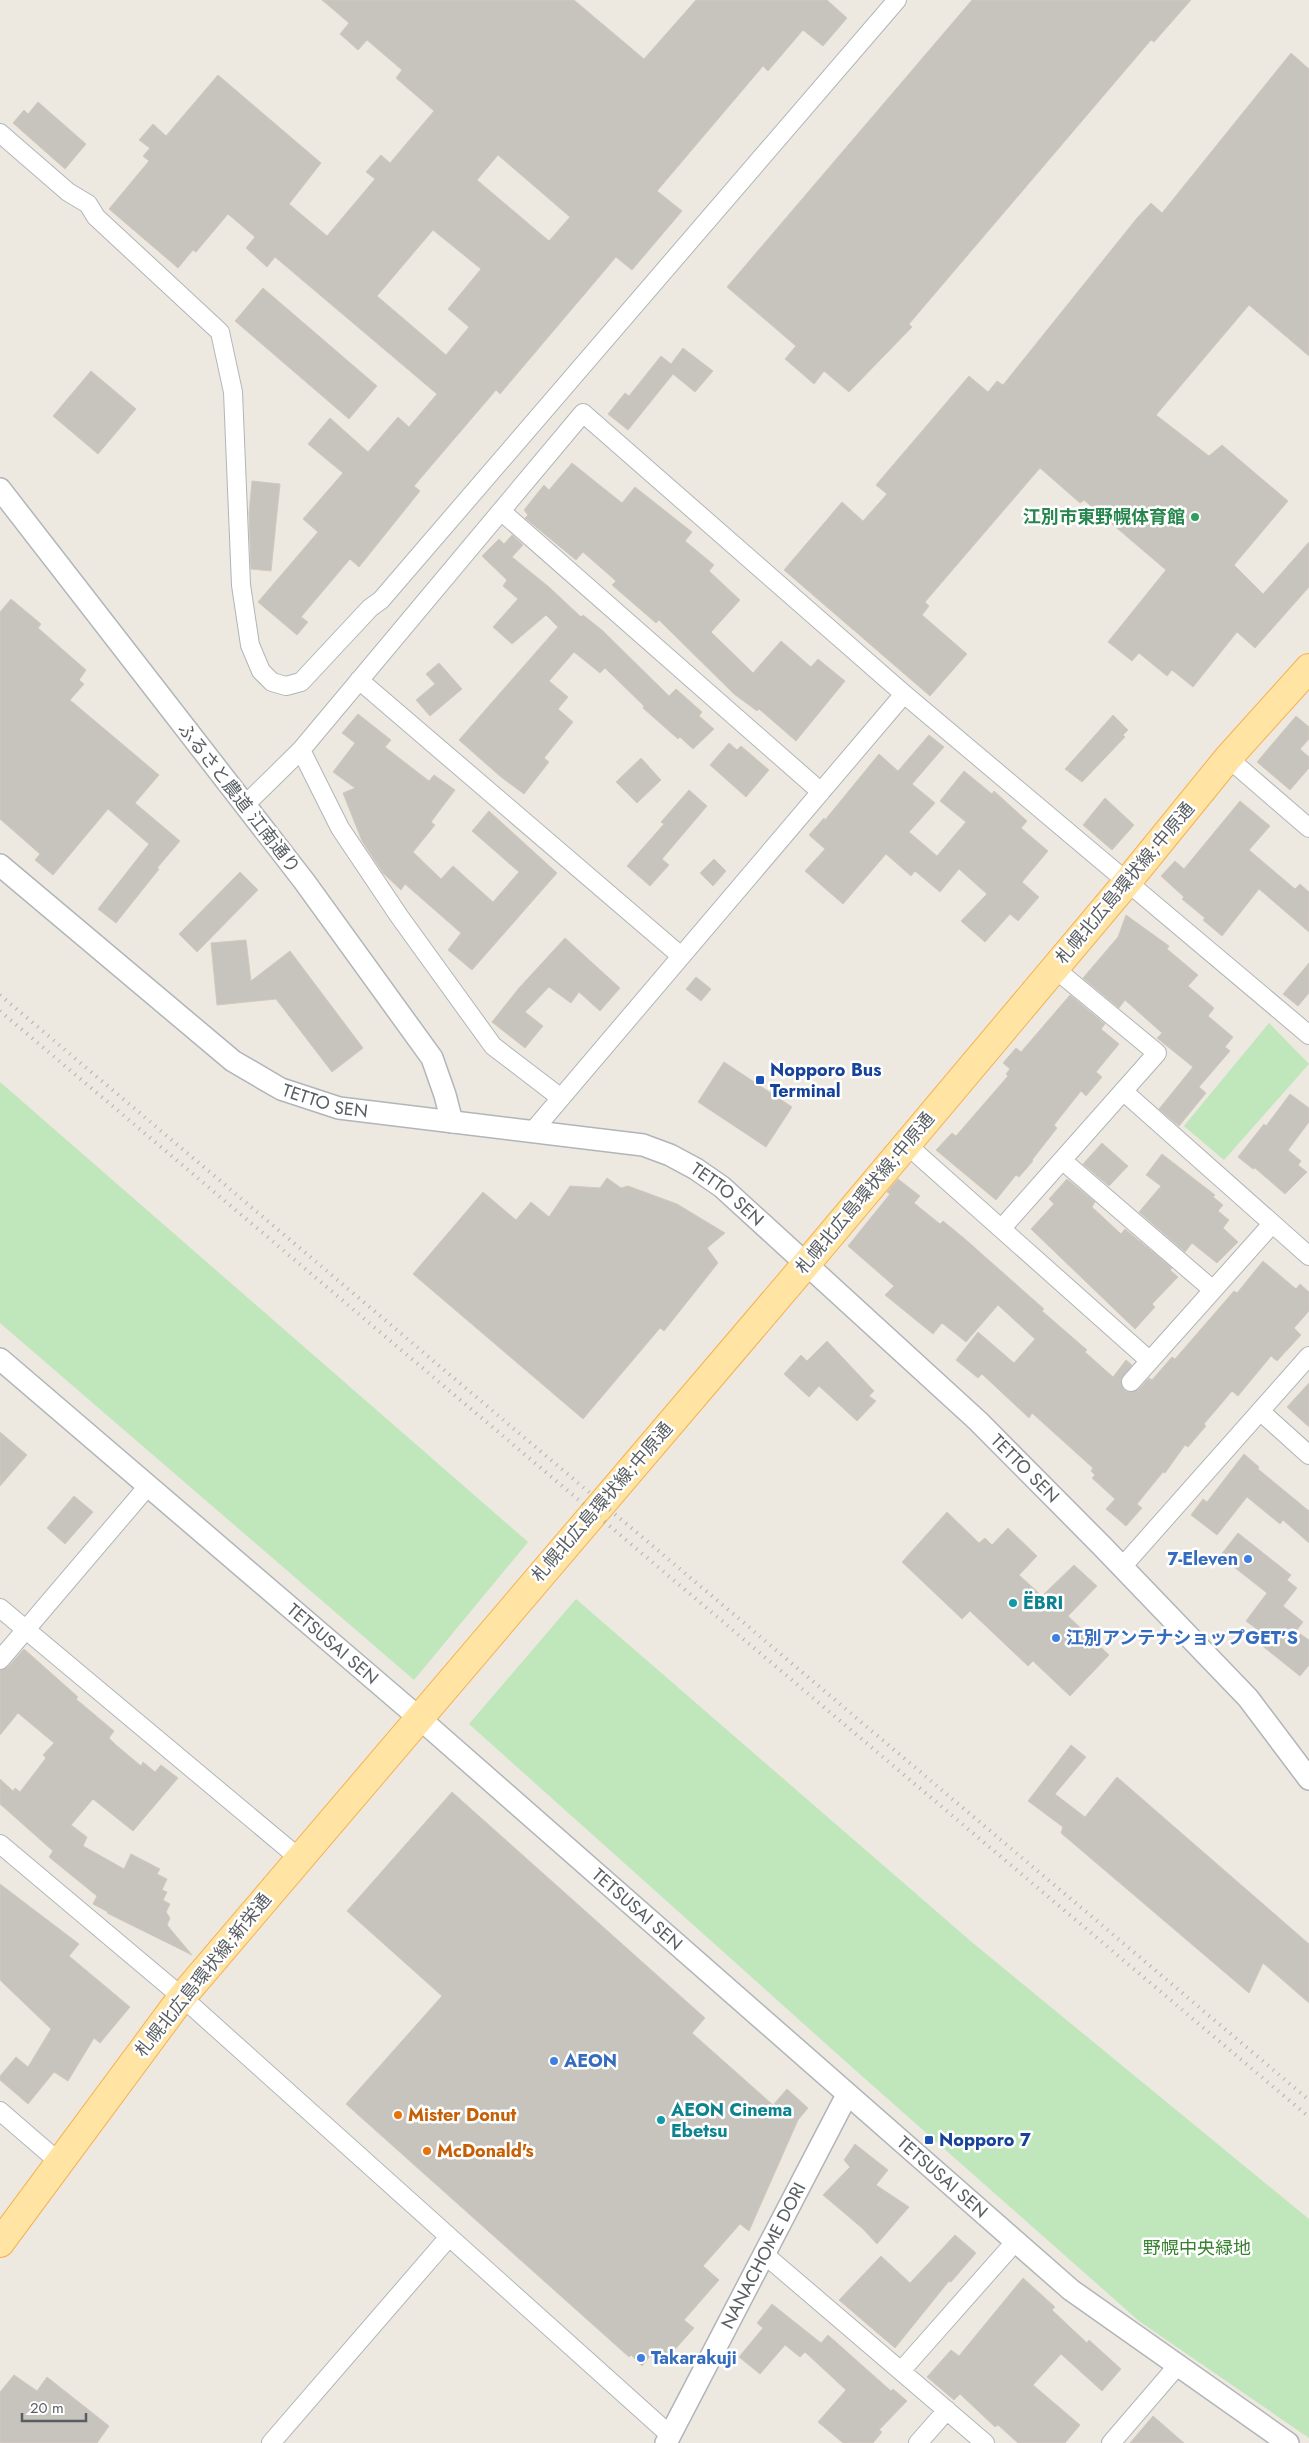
<svg xmlns="http://www.w3.org/2000/svg" width="1309" height="2443" font-family="Jost,'Noto Sans JP',sans-serif">
<style>
.green{fill:#c0e6bb}
.building{fill:#c7c3bd;stroke:#d1c9be;fill-rule:evenodd}
.lines{fill:none;stroke-linecap:round;stroke-linejoin:round}
.minor-casing{stroke:#b1b5b9;stroke-width:20}
.tertiary-casing{stroke:#b1b5b9;stroke-width:24}
.primary-casing{stroke:#f7b14f;stroke-width:30}
.minor{stroke:#fff;stroke-width:18}
.tertiary{stroke:#fff;stroke-width:21}
.primary{stroke:#ffe4a3;stroke-width:28}
.rail{stroke:#b0b1b2;stroke-width:4;stroke-dasharray:1 6;stroke-linecap:butt}
.leisure-dot{fill:#2e9e5b;stroke:#fff;stroke-width:2}
.transit-dot{fill:#1a4fb4;stroke:#fff;stroke-width:2}
.shop-dot{fill:#3f7fe0;stroke:#fff;stroke-width:2}
.culture-dot{fill:#0f9aa8;stroke:#fff;stroke-width:2}
.food-dot{fill:#e8710a;stroke:#fff;stroke-width:2}
.labels{text-anchor:middle;dominant-baseline:central;stroke-width:5;stroke-linejoin:round;paint-order:stroke}
.leisure-label{font-size:18px;font-weight:bold;fill:#27864d;stroke:#fff;text-anchor:end}
.street-label{font-size:18px;fill:#595e62;stroke:#fff}
.transit-label{font-size:18px;font-weight:bold;fill:#164399;stroke:#fff;text-anchor:start}
.shop-label{font-size:18px;font-weight:bold;fill:#366cbe;stroke:#fff;text-anchor:start}
.culture-label{font-size:18px;font-weight:bold;fill:#0d838f;stroke:#fff;text-anchor:start}
.food-label{font-size:18px;font-weight:bold;fill:#c56008;stroke:#fff;text-anchor:start}
.park-label{font-size:18px;fill:#378230;stroke:#fff}
</style>
<rect width="100%" height="100%" fill="#ede8e0"/>
<path class="green" d="M1269 1023 1309 1064 1224 1160 1184 1126Z
M0 1082 528 1542 414 1680 0 1323Z
M576 1599 974 1944 1309 2219V2438L1139 2321 854 2069 469 1724Z"/>
<path class="building" d="M322 0H574L644 59 696 0H827L847 18 823 46 803 30 768 71 763 66 657 191 682 211 632 270 616 257 500 394 496 390 414 486 420 491 359 567 350 559 301 617 308 622 297 635 258 602 318 532 303 519 343 473 308 444 330 418 368 452 398 417 409 427 437 394 275 257 267 267 246 248 255 237 228 214 196 252 193 250 178 268 109 209 149 161 143 156 150 148 139 140 153 124 166 136 218 75 321 163 289 204 327 236 375 179 366 172 381 155 390 163 434 111 396 78 402 70 367 40 358 50 340 34 349 23ZM498 155 570 217 549 241 477 180ZM433 230 481 269 448 309 469 327 446 355 377 296Z
M972 0H1191L1154 42 1151 40 909 324 912 327 849 392 824 371 814 384 785 359 796 346 727 287Z
M1291 53 1309 69V356L1249 305 1156 415 1209 456 1222 445 1288 501 1234 565 1263 594 1309 542V587L1255 648 1237 632 1193 687 1172 670 1167 676 1139 653 1132 661 1108 642 1166 570 1084 500 1080 503 1040 468 925 602 929 606 922 615 967 654 930 696 784 570 842 502 863 521 887 494 876 485 969 376 988 392 997 381 1003 385 1137 218 1151 203 1162 213Z
M38 102 86 144 65 169 13 123 24 110 28 114Z
M263 288 377 386 349 419 235 321Z
M683 348 713 371 695 392 673 374 628 430 608 414 625 393 629 396 661 356 671 364Z
M91 371 136 409 98 454 53 416Z
M572 463 622 503 635 487 692 532 685 541 714 565 709 571 740 600 711 632 753 673 781 641 811 667 818 659 845 681 796 741 759 709 757 711 734 694 659 620 656 623 612 585 616 581 583 552 576 560 525 518 528 515 524 510 544 485 549 490Z
M252 481 280 484 271 571 251 569 249 513Z
M512 535 523 545 512 557 549 587 581 617 583 615 603 631 669 696 676 689 702 712 699 716 714 729 693 749 680 737 678 739 643 708 644 706 605 668 600 673 574 652 549 681 568 697 558 709 573 722 544 758 549 762 524 794 501 777 459 740 558 627 546 615 512 644 493 627 518 599 503 586 507 580 482 556 499 539 504 544Z
M11 599 41 624 38 628 86 670 79 680 84 684 70 700 159 775 135 803 180 841 157 868 159 869 116 923 98 909 149 844 108 809 53 875 35 860 40 854 0 819V612Z
M439 663 462 689 430 716 416 700 435 684 426 674Z
M358 714 391 740 385 747 429 781 434 775 455 790 431 822 435 825 413 852 441 879 453 866 493 902 519 872 472 831 489 811 557 873 472 970 448 950 461 933 405 884 401 890 383 873 362 841 343 793 355 788 333 772 355 743 342 733Z
M1113 715 1128 730 1123 735 1125 737 1082 782 1065 769Z
M1296 716 1309 727V739L1300 749 1309 757V768L1290 790 1257 762Z
M929 735 944 747 912 784 935 803 909 832 937 856 966 822 940 801 964 771 992 794 994 791 1027 821 1021 828 1048 851 1022 882 1039 897 1018 921 1010 914 985 942 961 921 987 894 959 869 940 892 915 871 911 876 886 854 843 904 805 871 825 849 809 835 824 818 825 820 879 754 898 771Z
M729 743 737 750 741 746 769 770 746 797 710 765Z
M641 758 661 780 637 803 616 782Z
M689 790 707 806 662 859 669 865 650 886 627 866 664 824 661 822Z
M1105 798 1134 825 1112 850 1083 825Z
M1240 801 1270 826 1249 850 1295 889 1300 884 1309 892V932L1259 889 1222 936 1203 920 1205 918 1182 899 1184 897 1161 876 1175 861 1184 869Z
M714 859 726 871 713 886 700 873Z
M240 872 258 890 197 952 179 934Z
M1126 915 1169 946 1167 949 1198 975 1188 986 1214 1008 1208 1016 1233 1037 1225 1047 1230 1051 1199 1087 1206 1093 1179 1126 1159 1109 1193 1067 1157 1038 1162 1033 1125 1000 1119 1008 1083 978 1118 937Z
M565 938 620 988 600 1011 579 992 571 1003 549 987 525 1012 543 1026 525 1048 492 1022 519 988Z
M246 940 251 981 290 951 363 1048 332 1072 276 999 217 1005 211 943Z
M1309 963V993L1298 1006 1283 994Z
M696 977 711 989 701 1001 686 989Z
M1070 995 1105 1024 1101 1029 1119 1044 1096 1072 1102 1077 1086 1096 1081 1091 1054 1125 1057 1128 1032 1160 1033 1161 1019 1177 1016 1175 996 1200 936 1150 952 1133 956 1136 1008 1076 1006 1074 1010 1069 1003 1063 1016 1048 1021 1052Z
M724 1062 792 1107 766 1147 698 1102Z
M1290 1094 1309 1108V1122L1288 1150 1301 1161 1298 1165 1307 1172 1285 1194 1255 1168 1253 1169 1238 1157 1264 1124 1266 1126Z
M1102 1143 1128 1166 1109 1186 1083 1164Z
M1162 1154 1215 1195 1213 1197 1223 1205 1218 1211 1229 1220 1223 1228 1238 1242 1217 1263 1192 1243 1185 1252 1139 1212 1161 1186 1146 1175Z
M607 1178 621 1188 628 1186 677 1204 725 1233 707 1248 718 1263 664 1331 660 1328 583 1419 413 1274 483 1192 516 1220 531 1202 549 1217 570 1186 600 1188Z
M898 1179 920 1196 914 1203 940 1224 943 1221 965 1239 1044 1309 1042 1311 1087 1350 1085 1352 1113 1377 1126 1360 1132 1365 1121 1380 1124 1390 1128 1392 1139 1389 1149 1378 1152 1380 1172 1357 1175 1359 1234 1291 1237 1293 1263 1261 1296 1289 1300 1284 1309 1292V1311L1294 1328 1301 1335 1277 1361 1271 1356 1238 1396 1232 1391 1204 1424 1206 1426 1188 1447 1185 1445 1165 1473 1163 1472 1137 1504 1142 1508 1126 1526 1106 1509 1115 1499 1092 1478 1095 1475 1091 1471 1093 1468 1032 1413 1029 1418 982 1374 978 1378 956 1360 978 1332 1014 1363 1035 1339 998 1305 966 1342 942 1323 933 1334 885 1295 894 1286 848 1246 890 1194 887 1192Z
M1067 1179 1095 1202 1092 1207 1121 1234 1125 1229 1172 1268 1170 1270 1178 1277 1152 1304 1155 1307 1135 1329 1031 1229 1054 1204 1049 1199Z
M827 1341 874 1391 869 1396 876 1401 857 1421 819 1386 809 1397 784 1374 801 1355 807 1361Z
M1309 1383V1427L1287 1407Z
M0 1432 27 1455 0 1486Z
M1244 1454 1259 1467 1258 1469 1309 1511V1543L1283 1520 1280 1524 1247 1497 1217 1535 1191 1515 1203 1499 1207 1502Z
M74 1496 93 1512 65 1544 47 1528Z
M947 1512 979 1543 985 1538 992 1545 1008 1528 1037 1556 1019 1575 1042 1596 1074 1565 1097 1586 1068 1616 1109 1655 1070 1696 1033 1661 1028 1666 970 1611 962 1619 902 1562Z
M1238 1533 1291 1575 1287 1580 1297 1588 1283 1606 1303 1622 1296 1631 1309 1640V1665L1300 1676 1260 1644 1266 1636 1246 1621 1267 1593 1220 1556Z
M24 1649 78 1697 76 1699 114 1731 109 1738 116 1745 141 1766 143 1762 155 1772 161 1765 178 1778 133 1831 93 1799 71 1825 87 1837 83 1846 124 1869 131 1854 160 1869 157 1874 167 1879 162 1890 167 1892 163 1900 170 1904 166 1912 170 1918 167 1925 192 1955 107 1913 108 1912 93 1904 97 1896 49 1857 53 1851 0 1804V1779L13 1791 15 1788 20 1792 46 1758 43 1755 54 1743 18 1713 0 1735V1670L8 1667Z
M1071 1745 1086 1757 1055 1794 1085 1817 1117 1777 1309 1944V2003L1263 1963 1249 1993 1061 1833 1063 1827 1028 1801Z
M452 1792 705 2018 692 2033 773 2105 787 2089 808 2108 798 2120 749 2231 740 2224 703 2266 719 2280 684 2320 694 2328 661 2365 650 2356 642 2366 631 2355 629 2357 346 2104 442 1996 347 1911Z
M0 1884 79 1944 69 1956 130 2007 100 2043 94 2038 68 2081 54 2072 28 2104 0 2080V2076L16 2057 28 2067 51 2029 0 1980Z
M855 2144 888 2170 876 2185 909 2207 877 2244 862 2228 823 2195 850 2167 844 2160Z
M955 2235 976 2253 951 2282 949 2281 895 2348 839 2300 881 2256 910 2283Z
M1023 2278 1055 2307 1052 2310 1087 2343 1089 2340 1121 2369 1102 2391 1061 2354 1033 2385 1080 2425 1065 2443H1018L998 2425 995 2427 960 2394 954 2400 927 2377 951 2350 959 2356Z
M772 2304 821 2343 828 2335 891 2391 893 2389 907 2401 879 2430 882 2432 873 2443H843L818 2422 846 2390 805 2352 800 2357 785 2345 760 2374 739 2357 763 2328 757 2323Z
M14 2375 37 2391 47 2377 109 2426 97 2443H0V2392Z
M1153 2416 1184 2443H1130Z"/>
<g class="lines">
<g class="minor-casing">
<path id="minor" d="M0 133 68 192 88 204 96 217 220 332 233 392 241 585 250 645 261 671 272 682 286 686 301 682 370 608 381 600 897 0
M501 511 821 792
M359 680 681 956
M301 750 340 828 399 916 493 1046 561 1098
M1228 758 1309 828
M244 806 301 750 583 413 904 694 1309 1035
M1123 1091 1309 1256
M532 1132 904 694
M906 1144 1150 1361
M1062 1160 1213 1290
M1002 1228 1157 1053 1054 968
M1131 1382 1272 1224
M1260 1411 1309 1455
M1122 1567 1309 1356
M0 1608 299 1858
M0 1660 148 1486
M0 1844 182 1997 670 2435
M0 2111 59 2162
M764 2254 985 2443
M901 2371 1015 2242
M271 2443 449 2237
M918 2443 947 2410
M1111 2443 1178 2365"/>
</g>
<g class="tertiary-casing">
<g id="tertiary">
<path d="M0 489 304 881 432 1058 445 1095 452 1122"/>
<path id="s1" d="M0 865 233 1061 281 1089 339 1108 643 1145 670 1155 696 1169 722 1187 978 1421 1102 1546 1248 1698 1309 1779"/>
<path id="s2" d="M0 1359 418 1717 1071 2290 1288 2443"/>
<path id="s3" d="M666 2443 847 2095"/>
</g>
</g>
<g class="primary-casing">
<path id="primary" d="M0 2243 182 1997 807 1263 1128 881 1228 758 1309 668"/>
</g>
<use href="#minor" class="minor"/>
<use href="#tertiary" class="tertiary"/>
<use href="#primary" class="primary"/>
<path class="rail" d="M0 995 1309 2100
M0 1011 1309 2117"/>
</g>
<circle class="leisure-dot" cx="1195" cy="517" r="5"/>
<g class="transit-dot">
<rect x="755" y="1075" width="10" height="10" rx="2.5"/>
<rect x="924" y="2135" width="10" height="10" rx="2.5"/>
</g>
<g class="shop-dot">
<circle cx="1248" cy="1559" r="5"/>
<circle cx="1056" cy="1638" r="5"/>
<circle cx="554" cy="2061" r="5"/>
<circle cx="641" cy="2358" r="5"/>
</g>
<g class="culture-dot">
<circle cx="1013" cy="1603" r="5"/>
<circle cx="661" cy="2120" r="5"/>
</g>
<g class="food-dot">
<circle cx="398" cy="2115" r="5"/>
<circle cx="427" cy="2151" r="5"/>
</g>
<g class="labels">
<g class="leisure-label">
<text x="1185" y="517">江別市東野幌体育館</text>
</g>
<g class="street-label">
<text transform="translate(239 798) rotate(52)">ふるさと農道 江南通り</text>
<text transform="translate(1125 883) rotate(-50)">札幌北広島環状線;中原通</text>
<text stroke="none"><textPath href="#s1" startOffset="406">TETTO SEN</textPath></text>
<text transform="translate(865 1193) rotate(-50)">札幌北広島環状線;中原通</text>
<text stroke="none"><textPath href="#s1" startOffset="826">TETTO SEN</textPath></text>
<text stroke="none"><textPath href="#s1" startOffset="1231">TETTO SEN</textPath></text>
<text transform="translate(602 1502) rotate(-49)">札幌北広島環状線;中原通</text>
<text stroke="none"><textPath href="#s2" startOffset="438">TETSUSAI SEN</textPath></text>
<text stroke="none"><textPath href="#s2" startOffset="842">TETSUSAI SEN</textPath></text>
<text transform="translate(203 1975) rotate(-51)">札幌北広島環状線;新栄通</text>
<text stroke="none"><textPath href="#s2" startOffset="1248">TETSUSAI SEN</textPath></text>
<text stroke="none"><textPath href="#s3" startOffset="211">NANACHOME DORI</textPath></text>
</g>
<g class="transit-label">
<text x="770" y="1070">Nopporo Bus<tspan x="770" dy="21">Terminal</tspan></text>
<text x="939" y="2140">Nopporo 7</text>
</g>
<g class="shop-label">
<text x="1238" y="1559" text-anchor="end">7-Eleven</text>
<text x="1066" y="1638">江別アンテナショップGET’S</text>
<text x="564" y="2061">AEON</text>
<text x="651" y="2358">Takarakuji</text>
</g>
<g class="culture-label">
<text x="1023" y="1603">ËBRI</text>
<text x="671" y="2110">AEON Cinema<tspan x="671" dy="21">Ebetsu</tspan></text>
</g>
<g class="food-label">
<text x="408" y="2115">Mister Donut</text>
<text x="437" y="2151">McDonald's</text>
</g>
<g class="park-label">
<text x="1197" y="2248">野幌中央緑地</text>
</g>
</g>
<path d="M22 2413v8h64v-8" fill="none" stroke="#595e62" stroke-width="2.5"/>
<text x="30" y="2413" font-size="15" fill="#595e62" stroke="#ffffff" stroke-width="4" paint-order="stroke">20 m</text>
</svg>
